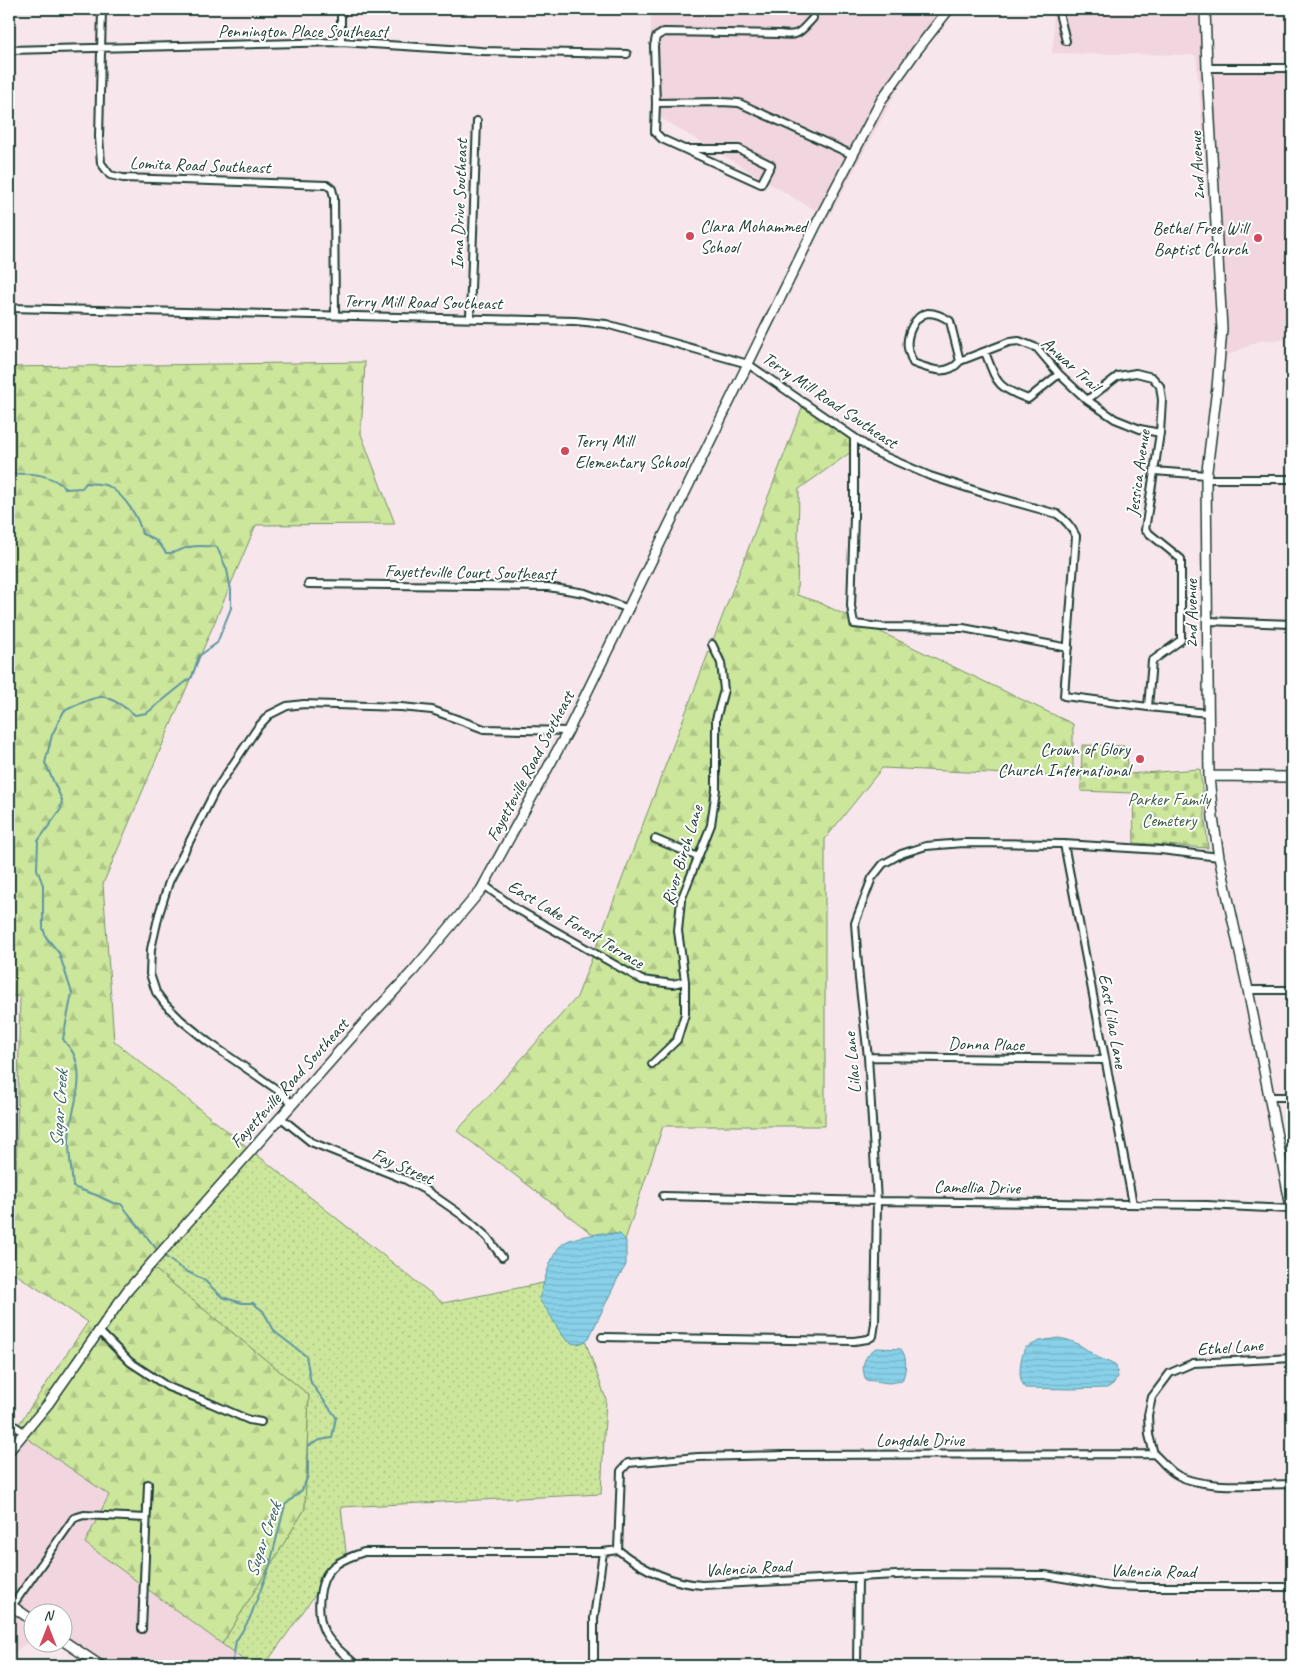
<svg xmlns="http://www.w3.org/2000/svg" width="1301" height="1675" font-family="Caveat,sans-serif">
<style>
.built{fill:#f1d5df}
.forest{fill:url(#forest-firs);stroke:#769268}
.cemetery{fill:url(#cemetery-stones);stroke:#769268}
.park{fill:url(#park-dots);stroke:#769268}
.water{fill:url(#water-rules);stroke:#5e96a1}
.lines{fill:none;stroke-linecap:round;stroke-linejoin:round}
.stream{stroke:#5e96a1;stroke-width:2}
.street-casing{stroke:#1f3d34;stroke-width:10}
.secondary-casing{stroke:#1f3d34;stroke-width:12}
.street{stroke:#fff;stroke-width:6}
.secondary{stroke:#fff;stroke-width:9}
.poi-dot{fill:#d1495b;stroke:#fff;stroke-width:2}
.labels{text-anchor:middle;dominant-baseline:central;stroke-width:4;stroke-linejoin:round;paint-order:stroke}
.street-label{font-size:18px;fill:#1f3d34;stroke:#fff}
.poi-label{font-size:18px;fill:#1f3d34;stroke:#fff;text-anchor:start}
.park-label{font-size:18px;fill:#425f49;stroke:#fff}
.water-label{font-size:19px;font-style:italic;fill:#396261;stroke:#fff}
</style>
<defs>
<pattern id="forest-firs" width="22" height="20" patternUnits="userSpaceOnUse" patternTransform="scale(1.25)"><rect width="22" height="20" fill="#cce69c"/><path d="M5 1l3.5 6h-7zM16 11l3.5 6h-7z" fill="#afc687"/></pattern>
<pattern id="cemetery-stones" width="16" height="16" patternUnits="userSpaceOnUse" patternTransform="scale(1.25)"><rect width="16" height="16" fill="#cce69c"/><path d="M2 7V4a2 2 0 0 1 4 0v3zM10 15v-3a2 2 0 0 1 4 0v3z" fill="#afc687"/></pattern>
<pattern id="park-dots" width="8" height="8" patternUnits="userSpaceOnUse" patternTransform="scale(1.25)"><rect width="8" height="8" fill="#cce69c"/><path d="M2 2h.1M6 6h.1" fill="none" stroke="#afc687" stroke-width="1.8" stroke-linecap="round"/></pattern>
<pattern id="water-rules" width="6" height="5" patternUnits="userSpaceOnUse" patternTransform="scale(1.25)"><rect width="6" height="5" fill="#88d1e9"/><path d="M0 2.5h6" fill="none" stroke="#75b4c8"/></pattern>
</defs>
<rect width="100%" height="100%" fill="#f7e6ec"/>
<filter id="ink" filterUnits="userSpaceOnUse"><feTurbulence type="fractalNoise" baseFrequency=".02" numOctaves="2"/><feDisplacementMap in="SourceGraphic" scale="10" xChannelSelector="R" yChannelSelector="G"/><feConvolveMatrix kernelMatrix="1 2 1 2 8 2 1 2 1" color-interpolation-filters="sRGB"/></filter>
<g filter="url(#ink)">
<path class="built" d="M651 9H951L919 49 828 218 651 112Z
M1052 9H1208L1206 62 1292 64V339L1259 341 1225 356 1218 178 1207 179 1196 55 1052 53 1054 35Z
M9 1426 109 1495 85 1543 252 1666H103L62 1642V1612H32V1638L9 1657Z"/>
<path class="forest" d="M365 362 361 434 395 524 256 525 103 884 114 1041 251 1150 146 1262 309 1395 305 1509 222 1644 85 1543 109 1495 15 1430 88 1322 14 1273 20 997 9 995V367Z
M805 400 858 447 799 489 797 595 816 601 1073 724V777L882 768 825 839V1126H663L620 1255 457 1131 577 997Z"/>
<path class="cemetery" d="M1082 745 1127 746 1128 774 1200 769 1208 848 1134 843 1133 793 1081 791Z"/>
<path class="park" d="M251 1150 443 1303 563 1279 606 1399 601 1494 341 1507 346 1552 264 1666H252L222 1644 305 1509 309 1395 146 1262Z"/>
<path class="water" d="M602 1233 620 1234 626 1241V1265L617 1280 589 1338C569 1356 559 1329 550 1315 547 1309 542 1305 539 1299 544 1284 550 1252 564 1243 574 1236 590 1236 602 1233Z
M1058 1338C1074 1340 1082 1346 1094 1355 1100 1360 1109 1361 1116 1366L1118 1377 1113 1384 1107 1388 1070 1389 1025 1388C1017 1378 1020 1359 1025 1348L1040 1341Z
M876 1348 901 1349C908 1358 906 1371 902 1381L889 1383 866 1380C860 1366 864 1356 876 1348Z"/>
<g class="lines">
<path class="stream" d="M9 474C30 473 51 473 66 489L82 488 86 483C94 484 104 483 110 487 125 497 139 517 142 534 154 538 160 543 166 553 175 554 180 549 189 547 199 545 207 546 217 547L227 570 231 590V608L217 643 199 656 192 677 183 684 147 713 135 715C127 709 112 697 103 697 94 696 72 707 64 711L52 735 45 763 62 800 61 809 38 841 37 869 43 885V928L46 937 59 953 72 993 63 1039C66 1044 72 1049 74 1055 87 1084 68 1114 69 1144 69 1158 72 1172 73 1187L96 1195 113 1203 121 1204 158 1251
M164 1256 184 1270 204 1280 222 1297 242 1303H253L263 1311 275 1332 306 1356 311 1383 336 1417 332 1438 320 1440 308 1446V1476L302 1490 285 1505 269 1568 249 1620 236 1641 232 1666"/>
<g class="street-casing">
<path id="street" d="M102 9 99 137 101 163 110 175 123 178 327 185 332 189 334 197 335 314
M341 9V42
M1058 9 1066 41
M813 18C800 32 799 37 779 34L664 32 656 37 654 46 656 103 721 102 739 103 853 155
M9 50 341 42 481 51 627 54
M1207 68H1285
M656 103 655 132 662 139 761 184 771 165 739 149H685
M9 308 575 321 606 324 748 364 877 453 930 476 989 495 1057 514C1066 520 1071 526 1076 536L1064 696 1148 707 1208 713
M470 317 477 121
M985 352C997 383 996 387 1028 399L1059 374
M960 361 950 321C944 317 935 313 928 313 914 315 906 336 908 348 909 353 911 358 913 363 930 369 947 377 960 361L1009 342 1019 341 1037 348 1059 374 1087 400 1115 419 1140 429 1160 433
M1087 400 1118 376 1136 373 1152 377 1160 386 1162 400 1160 433 1145 530 1181 559V640L1152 661 1148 707
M854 437V516L851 606 854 624 882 627 963 628 1069 648
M1154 471 1207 475
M1206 479H1292
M308 584 548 587 585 593 629 609
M1207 621 1292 624
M655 839 698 857
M1064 844 1133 1204
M484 885 515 908 642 980 673 984 685 981
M1248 990H1292
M868 1057 1104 1060
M652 1064 677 1040 685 1014V981L678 931 681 900 711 825 716 789V719L724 690 721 663 712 644
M1270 1097H1292
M292 1104 279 1091 208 1042 181 1020 165 1004 156 992 150 974 151 949 159 914 169 882 215 791 258 727 269 715 287 706 304 704 401 707 432 710 484 729 568 731
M280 1117 311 1142 406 1180 427 1191 463 1216 487 1237 502 1257
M663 1196 877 1201 1207 1205 1291 1209
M98 1330 130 1362 168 1387 210 1403 249 1420 261 1422
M602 1337 854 1341 868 1339 873 1336 875 1323 877 1201 868 1057 859 979 855 923 872 878 883 864 901 854 926 846 963 843 1064 844 1161 850 1219 857
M9 1422 25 1433
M1154 1454 1149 1435 1148 1415 1152 1397 1170 1373 1193 1363 1292 1358
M618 1550 621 1471 628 1463 698 1457 784 1455 1154 1454C1161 1460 1167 1468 1174 1473 1200 1491 1261 1484 1292 1484
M12 1606 74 1518 84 1515 146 1518
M142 1629 148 1484
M357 1666C347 1656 332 1646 325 1633 316 1615 317 1581 333 1567 342 1559 353 1556 364 1552H603L618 1550C642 1569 671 1583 702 1585L916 1574 1045 1575 1111 1586 1142 1587H1292
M594 1666V1618L603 1552
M857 1666 858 1577"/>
</g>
<g class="secondary-casing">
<path id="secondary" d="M1205 9 1207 68 1222 329 1217 388 1206 479 1209 776 1213 818 1219 857 1248 990 1292 1212
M1209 776 1292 777
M9 1451 48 1404 127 1291 366 1021 413 971 481 890 568 731 815 227 882 99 917 50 949 9
M9 1604 32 1620
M62 1640 101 1666"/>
</g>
<use href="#street" class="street"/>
<use href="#secondary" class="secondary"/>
</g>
</g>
<g class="poi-dot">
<circle cx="690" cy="236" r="5"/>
<circle cx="1258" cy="238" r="5"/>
<circle cx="565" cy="451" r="5"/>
<circle cx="1140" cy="759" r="5"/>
</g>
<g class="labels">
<g class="street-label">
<text x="303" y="31">Pennington Place Southeast</text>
<text transform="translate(200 165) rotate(2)">Lomita Road Southeast</text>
<text transform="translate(1197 166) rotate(-93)">2nd Avenue</text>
<text transform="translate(459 204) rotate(-88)">Iona Drive Southeast</text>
<text transform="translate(423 302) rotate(1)">Terry Mill Road Southeast</text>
<text transform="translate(1071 364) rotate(42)">Anwar Trail</text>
<text transform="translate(830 400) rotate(34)">Terry Mill Road Southeast</text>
<text transform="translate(1138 473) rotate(-82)">Jessica Avenue</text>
<text transform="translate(470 572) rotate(1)">Fayetteville Court Southeast</text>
<text transform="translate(1191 614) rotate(-90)">2nd Avenue</text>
<text transform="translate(530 766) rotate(-62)">Fayetteville Road Southeast</text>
<text transform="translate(682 855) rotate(-73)">River Birch Lane</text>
<text transform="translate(576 924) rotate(31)">East Lake Forest Terrace</text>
<text transform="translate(1113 1021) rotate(80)">East Lilac Lane</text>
<text transform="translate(986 1044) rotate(1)">Donna Place</text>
<text transform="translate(852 1063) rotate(-95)">Lilac Lane</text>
<text transform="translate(289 1083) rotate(-48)">Fayetteville Road Southeast</text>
<text transform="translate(403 1166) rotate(24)">Fay Street</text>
<text transform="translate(977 1187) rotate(1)">Camellia Drive</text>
<text transform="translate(1230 1347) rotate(-4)">Ethel Lane</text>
<text x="920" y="1440">Longdale Drive</text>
<text transform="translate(748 1568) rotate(-3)">Valencia Road</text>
<text transform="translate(1153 1571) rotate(1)">Valencia Road</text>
</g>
<g class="poi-label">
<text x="700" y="226">Clara Mohammed<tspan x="700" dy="21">School</tspan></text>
<text x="1248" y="228" text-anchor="end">Bethel Free Will<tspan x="1248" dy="21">Baptist Church</tspan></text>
<text x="575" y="441">Terry Mill<tspan x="575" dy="21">Elementary School</tspan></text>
<text x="1130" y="749" text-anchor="end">Crown of Glory<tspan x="1130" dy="21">Church International</tspan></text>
</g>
<g class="park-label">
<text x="1169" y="799">Parker Family<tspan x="1169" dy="21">Cemetery</tspan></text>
</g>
<g class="water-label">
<text transform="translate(59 1109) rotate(-86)">Sugar Creek</text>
<text transform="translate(263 1540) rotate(-71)">Sugar Creek</text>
</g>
</g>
<rect width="1301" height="1675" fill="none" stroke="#fff" stroke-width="30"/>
<rect x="15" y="15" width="1271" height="1645" fill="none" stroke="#1f3d34" stroke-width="2" filter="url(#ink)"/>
<g transform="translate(48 1628)"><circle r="24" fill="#ffffff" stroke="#a5b1ae"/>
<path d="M0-4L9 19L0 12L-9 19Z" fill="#d1495b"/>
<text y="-8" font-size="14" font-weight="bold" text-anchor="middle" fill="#1f3d34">N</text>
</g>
</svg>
